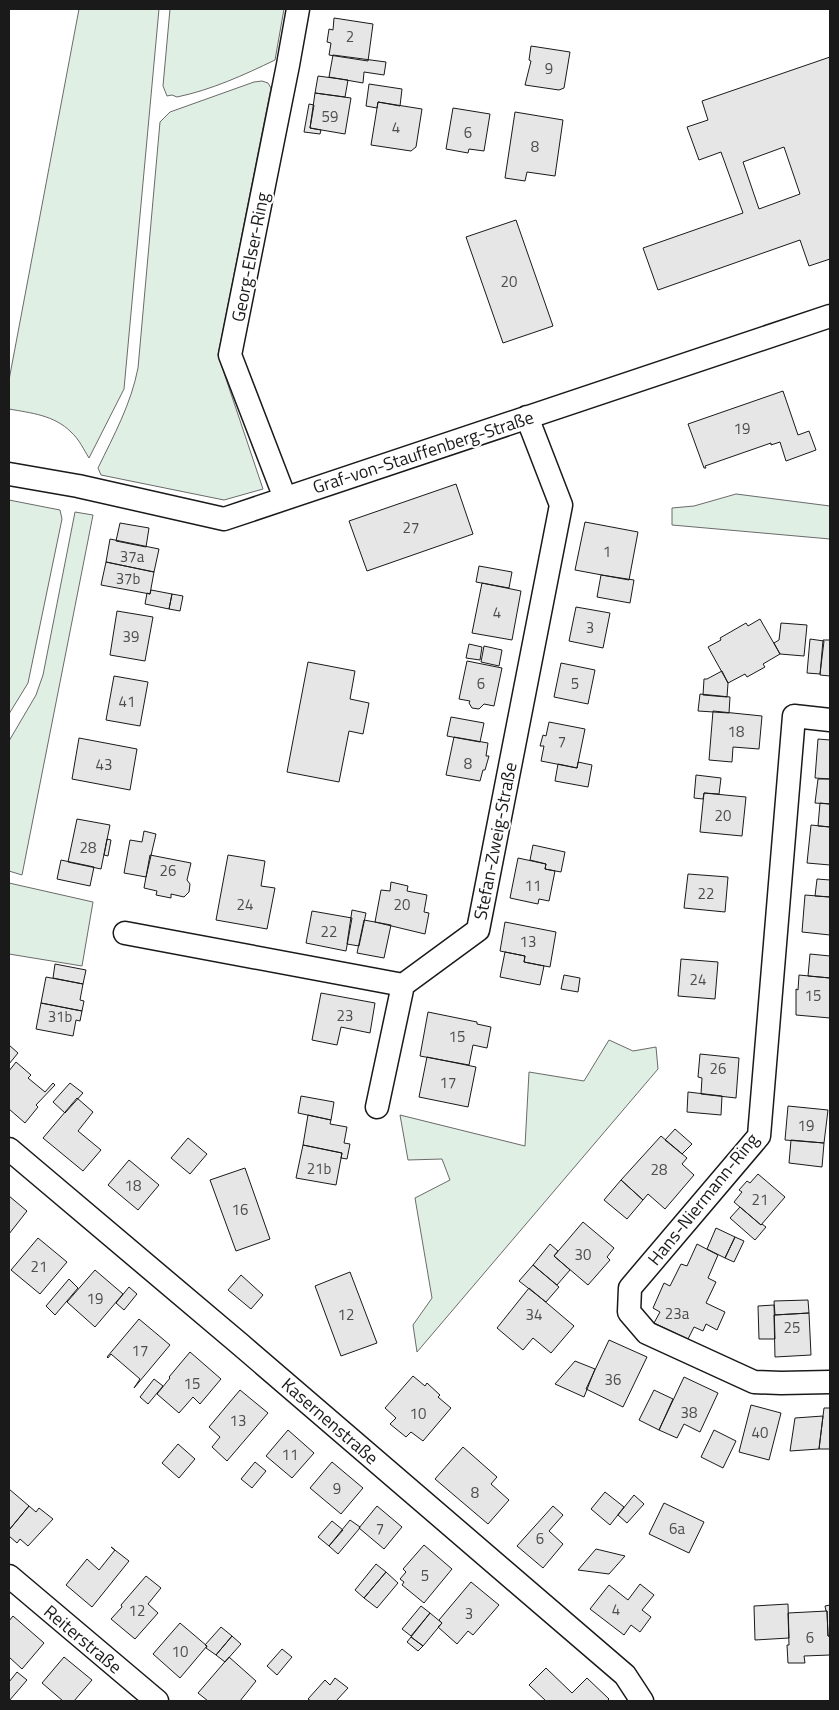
<svg xmlns="http://www.w3.org/2000/svg" width="839" height="1710" font-family="'Titillium Web',sans-serif">
<style>
.green{fill:#e0efe3;stroke:#6a6a6a}
.building{fill:#e6e6e6;stroke:#1a1a1a;fill-rule:evenodd}
.lines{fill:none;stroke-linecap:round;stroke-linejoin:round}
.street-casing{stroke:#1a1a1a;stroke-width:25}
.street{stroke:#fff;stroke-width:22}
.labels{text-anchor:middle;dominant-baseline:central;stroke-width:4;stroke-linejoin:round;paint-order:stroke}
.number-label{font-size:15px;fill:#4d4d4d}
.street-label{font-size:18px;fill:#1a1a1a;stroke:#fff}
</style>
<rect width="100%" height="100%" fill="#fff"/>
<path class="green" d="M79 9H159L124 389 89 458C84 450 79 439 71 432 54 415 31 413 9 409V380Z
M170 9H284L275 60C244 75 211 90 177 97L172 95 167 96 163 86Z
M262 81 268 83 271 88 218 355 263 489 224 500 101 475 98 468C114 435 131 404 138 368L160 122 170 112 254 82Z
M736 494 830 506V539L672 525V508L694 506Z
M9 500 60 510 62 519 28 683 9 714Z
M75 512 93 515 22 875 9 871V741L36 695 43 675Z
M9 883 93 902 82 966 9 954Z
M609 1040 633 1051 656 1047 658 1069 417 1352 413 1325 432 1298 415 1198 450 1180 442 1159 408 1160 400 1115 525 1146 529 1072 584 1081Z"/>
<path class="building" d="M334 18 373 24 368 61 329 55 331 43 327 42 329 29 333 30Z
M531 46 570 52 564 88 559 90 525 85 531 61 529 60Z
M333 55 386 62 384 75 364 72 363 83 329 77Z
M830 57V259L809 266 800 240 658 290 643 248 743 213 721 152 699 160 687 127 708 120 702 101ZM784 147 800 194 759 209 743 162Z
M318 76 348 80 345 97 315 93Z
M369 84 402 89 400 106 378 102 377 108 366 106Z
M315 93 351 98 345 134 310 128Z
M378 102 422 109 416 147 411 151 371 145Z
M309 104 314 105 310 128 321 130 320 134 304 132Z
M453 108 490 114 484 151 469 149 468 153 446 149Z
M515 112 563 120 555 176 527 172 525 181 505 178Z
M516 220 553 326 503 343 466 237Z
M783 391 798 435 809 431 816 450 786 461 780 442 771 445V443L705 466 706 468H704L688 424Z
M456 484 473 534 367 571 349 521Z
M585 522 638 532 629 580 575 570Z
M120 523 149 528 146 547 116 541Z
M110 539 159 549 154 572 106 562Z
M106 562 154 572 150 594 101 585Z
M479 566 512 572 509 588 476 582Z
M601 575 634 580 630 603 597 597Z
M482 583 521 591 512 640 472 633Z
M151 590 172 594 169 609 145 604 147 593 150 594Z
M172 594 183 596 180 611 169 609Z
M576 607 610 613 603 648 569 641Z
M117 611 153 617 145 661 110 655Z
M760 619 780 654 763 664 765 667 747 677 745 674 728 683 708 647 721 640 720 638 746 623 748 626Z
M781 623 807 625 804 656 780 654 774 643 779 640Z
M810 639 824 641 820 674 807 673Z
M823 640H830V676L820 675Z
M469 644 482 647 480 660 466 658Z
M484 646 502 650 499 666 481 662Z
M467 661 502 668 494 706 484 704 479 709 472 708 469 703 470 701 459 699Z
M308 662 355 671 350 699 369 703 363 734 349 731 339 782 287 772Z
M561 663 595 670 588 704 554 697Z
M722 671 728 683 727 697 703 695 704 679H707Z
M114 676 148 682 140 726 106 720Z
M700 694 730 697 729 713 698 711Z
M713 711 762 716 759 749 733 747 732 762 709 760Z
M451 717 484 723 480 742 447 736Z
M549 722 585 729 577 768 541 761 544 746H540L543 735 546 736Z
M454 737 488 743 486 756H489L485 770H483L480 781 446 775Z
M79 738 137 749 130 790 72 779Z
M818 739 830 740V779L815 778Z
M578 762 592 765 588 787 555 781 558 764 577 768Z
M696 775 721 778 719 794 704 793 703 799 694 798Z
M818 779H830V804L815 803Z
M704 793 746 797 742 836 700 832Z
M820 803 830 804V827L818 826Z
M77 819 110 825 101 869 68 862Z
M811 825 830 827V865L807 863Z
M144 831 156 834 146 877 124 873 130 840 142 842Z
M107 839 111 840 108 856 104 855Z
M533 845 565 852 561 872 545 869 546 864 530 860Z
M150 855 191 863 187 880 190 884 189 892 184 897 171 894V898L156 895 157 891 144 888Z
M228 855 265 861 261 886 275 888 267 929 216 920Z
M518 858 546 864 545 869 555 871 549 901 539 899 538 904 510 898Z
M61 860 94 867 90 886 57 879Z
M688 874 728 877 725 912 684 908Z
M817 879 830 880V897L815 896Z
M391 882 408 886 407 891 427 895 424 912 429 913 425 934 375 922 381 890 390 891Z
M805 895 830 897V935L802 932Z
M352 910 366 913 359 946 347 944Z
M312 911 352 918 346 951 306 943Z
M364 920 391 925 384 958 357 953Z
M505 922 556 932 550 967 524 962 525 956 500 951Z
M505 952 525 956 524 962 544 966 540 985 500 977Z
M810 954 830 956V978L808 976Z
M681 959 718 962 715 999 678 996Z
M55 964 86 970 83 984 53 978Z
M564 975 580 978 578 992 561 989Z
M799 975 830 978V1018L796 1015V989L798 990Z
M46 977 83 984 80 1000 84 1001 82 1011 41 1003Z
M321 993 375 1003 370 1033 341 1027 337 1045 312 1040Z
M41 1003 82 1011 80 1021 76 1020 73 1036 36 1029Z
M428 1012 477 1022V1024L491 1027 487 1048 473 1045 469 1065 420 1056Z
M9 1045 18 1053 9 1064Z
M700 1054 739 1058 736 1098 701 1094 702 1078 698 1077Z
M427 1057 476 1067 468 1107 419 1097Z
M16 1062 31 1075 28 1078 45 1092 53 1083 55 1085 36 1105 38 1107 25 1123 9 1109V1071Z
M70 1083 83 1093 65 1113 53 1102Z
M688 1092 722 1096 721 1115 687 1112Z
M301 1096 334 1102 331 1120 298 1113Z
M77 1098 93 1112 78 1131 101 1150 83 1171 43 1138Z
M788 1106 828 1110 824 1143 785 1140Z
M308 1115 331 1120 330 1124 347 1127 344 1143 350 1144 347 1159 341 1158 342 1153 303 1145Z
M675 1129 692 1144 682 1154 665 1140Z
M661 1136 687 1158 682 1164 694 1175 665 1209 648 1194 643 1200 621 1180Z
M188 1138 207 1154 190 1174 171 1158Z
M791 1140 824 1143 822 1167 789 1163Z
M303 1145 342 1153 336 1185 296 1178Z
M129 1160 159 1185 138 1210 108 1185Z
M245 1168 270 1239 236 1251 210 1180Z
M758 1174 785 1197 761 1225 734 1202 742 1192 739 1190 747 1181 750 1183Z
M621 1180 643 1200 627 1219 604 1200Z
M9 1196 27 1211 9 1234Z
M740 1207 761 1225 762 1224 766 1227 755 1240 730 1218Z
M583 1222 614 1248 607 1257 610 1260 588 1285 554 1256Z
M716 1228 735 1237 725 1258 707 1249Z
M735 1237 744 1241 734 1262 725 1258Z
M38 1238 67 1262 40 1294 11 1270Z
M550 1244 558 1251 554 1256 570 1270 557 1285 533 1265Z
M697 1244 718 1255 708 1278 716 1282 706 1303 725 1312 717 1330 706 1324 703 1331 694 1327 688 1339 654 1323 660 1312 653 1308 664 1283 670 1286 681 1264 687 1266Z
M533 1265 559 1287 546 1302 519 1281Z
M95 1270 123 1294 95 1327 67 1302Z
M350 1272 377 1343 341 1356 315 1286Z
M241 1275 263 1295 251 1309 228 1290Z
M69 1279 78 1288 55 1315 46 1306Z
M129 1287 137 1294 124 1310 116 1303Z
M529 1288 574 1326 551 1353 533 1338 523 1350 497 1328Z
M808 1300 809 1313 775 1315 774 1301Z
M774 1305 775 1339H759L758 1306Z
M809 1313 811 1355 775 1357 774 1315Z
M139 1319 170 1345 134 1388 140 1379 111 1354 108 1358 107 1357Z
M609 1340 647 1357 623 1407 586 1389Z
M190 1352 221 1379 200 1404 193 1397 179 1413 157 1394 170 1378 169 1377Z
M575 1361 595 1369 584 1397 555 1384Z
M413 1376 425 1386 427 1383 440 1395 438 1397 451 1408 423 1441 411 1432 406 1437 390 1424 396 1418 385 1408Z
M684 1377 718 1393 700 1432 684 1424 677 1438 659 1430Z
M154 1379 163 1386 148 1404 140 1397Z
M240 1390 268 1413 227 1461 212 1447 220 1437 209 1427Z
M654 1390 673 1399 659 1430 639 1420Z
M751 1405 781 1413 769 1460 739 1452Z
M824 1408H830V1449H819Z
M823 1416 819 1449 790 1451 795 1418Z
M288 1430 314 1453 292 1478 266 1456Z
M714 1430 736 1441 723 1468 701 1457Z
M178 1444 195 1459 179 1478 162 1463Z
M463 1447 497 1477 491 1484 509 1500 488 1524 435 1479Z
M255 1462 266 1471 252 1488 241 1479Z
M332 1462 363 1488 341 1514 310 1488Z
M9 1489 29 1506 9 1530Z
M605 1492 624 1507 610 1525 591 1509Z
M634 1495 644 1504 627 1523 618 1515Z
M664 1503 704 1522 689 1553 649 1534Z
M29 1506 36 1512 39 1508 53 1519 28 1546 20 1539 17 1543 9 1536V1530Z
M377 1506 402 1527 384 1549 359 1528Z
M553 1506 563 1515 549 1531 563 1544 543 1568 517 1546Z
M350 1520 360 1527 359 1529 338 1554 329 1546Z
M332 1521 343 1530 329 1546 318 1537Z
M424 1545 452 1569 424 1603 402 1585 404 1582 400 1579 406 1572 403 1569Z
M111 1547 129 1561 92 1607 66 1585 87 1559 99 1570 115 1550Z
M596 1549 625 1556 609 1574 578 1570Z
M376 1564 386 1572 364 1598 355 1590Z
M386 1572 398 1583 377 1608 364 1598Z
M146 1576 161 1588 148 1604 158 1613 135 1639 111 1619 122 1607 121 1605Z
M471 1582 499 1605 473 1635 468 1631 457 1644 438 1627 442 1623 439 1620Z
M640 1584 654 1595 642 1610 651 1617 640 1632 631 1625 624 1635 590 1609 609 1585 628 1600Z
M788 1604 789 1638 755 1640 754 1606Z
M830 1605V1636H828L827 1611H826L825 1606Z
M421 1606 430 1613 411 1636 402 1629Z
M827 1611 828 1636H830V1655L804 1656 805 1663H788L787 1645H789L788 1613Z
M430 1613 442 1623 423 1646 411 1637Z
M13 1616 44 1643 22 1669 9 1657V1621Z
M180 1623 207 1646 180 1678 153 1654Z
M221 1627 232 1636 216 1655 206 1648 207 1646 205 1645Z
M232 1636 241 1644 225 1662 216 1655Z
M411 1637 423 1646 418 1651 407 1642Z
M282 1649 292 1657 277 1675 267 1666Z
M64 1657 92 1680 74 1701H63L42 1683Z
M229 1657 256 1681 240 1701H208L198 1693Z
M546 1668 572 1693 587 1678 609 1699 607 1701H546L529 1685Z
M17 1672 27 1680 9 1701V1682Z
M335 1678 348 1688 336 1701H311L308 1699 325 1680 330 1685Z"/>
<g class="lines">
<g class="street-casing">
<path id="street" d="M9 474 78 486 224 519 830 316
M285 498 230 355 288 65 298 9
M830 720 794 716 759 1136 630 1288 629 1312 647 1333 754 1382 781 1383 830 1382
M125 933 403 985 478 930 561 505 527 417
M377 1107 403 985
M9 1149 241 1345 625 1675 642 1701
M9 1576 157 1701"/>
</g>
<use href="#street" class="street"/>
</g>
<g class="labels">
<g class="number-label">
<text x="350" y="36">2</text>
<text x="549" y="68">9</text>
<text x="330" y="116">59</text>
<text x="396" y="127">4</text>
<text x="468" y="132">6</text>
<text x="535" y="146">8</text>
<text x="509" y="281">20</text>
<text x="742" y="428">19</text>
<text x="411" y="527">27</text>
<text x="607" y="551">1</text>
<text x="132" y="556">37a</text>
<text x="128" y="578">37b</text>
<text x="497" y="612">4</text>
<text x="590" y="627">3</text>
<text x="131" y="636">39</text>
<text x="481" y="683">6</text>
<text x="575" y="683">5</text>
<text x="127" y="701">41</text>
<text x="736" y="731">18</text>
<text x="562" y="741">7</text>
<text x="468" y="763">8</text>
<text x="104" y="764">43</text>
<text x="723" y="815">20</text>
<text x="88" y="847">28</text>
<text x="168" y="870">26</text>
<text x="533" y="885">11</text>
<text x="706" y="893">22</text>
<text x="245" y="904">24</text>
<text x="402" y="904">20</text>
<text x="329" y="931">22</text>
<text x="528" y="941">13</text>
<text x="698" y="979">24</text>
<text x="813" y="995">15</text>
<text x="345" y="1015">23</text>
<text x="60" y="1016">31b</text>
<text x="457" y="1036">15</text>
<text x="718" y="1068">26</text>
<text x="448" y="1082">17</text>
<text x="806" y="1125">19</text>
<text x="319" y="1168">21b</text>
<text x="659" y="1169">28</text>
<text x="133" y="1185">18</text>
<text x="760" y="1199">21</text>
<text x="240" y="1209">16</text>
<text x="583" y="1254">30</text>
<text x="39" y="1266">21</text>
<text x="95" y="1298">19</text>
<text x="677" y="1313">23a</text>
<text x="346" y="1314">12</text>
<text x="534" y="1314">34</text>
<text x="792" y="1327">25</text>
<text x="140" y="1350">17</text>
<text x="613" y="1379">36</text>
<text x="192" y="1383">15</text>
<text x="689" y="1412">38</text>
<text x="418" y="1413">10</text>
<text x="238" y="1420">13</text>
<text x="760" y="1432">40</text>
<text x="290" y="1454">11</text>
<text x="337" y="1488">9</text>
<text x="475" y="1492">8</text>
<text x="380" y="1528">7</text>
<text x="677" y="1528">6a</text>
<text x="540" y="1538">6</text>
<text x="425" y="1575">5</text>
<text x="616" y="1609">4</text>
<text x="137" y="1610">12</text>
<text x="469" y="1613">3</text>
<text x="810" y="1637">6</text>
<text x="180" y="1651">10</text>
</g>
<g class="street-label">
<text transform="translate(250 257) rotate(-79)">Georg-Elser-Ring</text>
<text transform="translate(423 452) rotate(-18)">Graf-von-Stauffenberg-Straße</text>
<text transform="translate(495 841) rotate(-79)">Stefan-Zweig-Straße</text>
<text transform="translate(703 1199) rotate(-51)">Hans-Niermann-Ring</text>
<text transform="translate(330 1421) rotate(41)">Kasernenstraße</text>
<text transform="translate(83 1639) rotate(40)">Reiterstraße</text>
</g>
</g>
<rect width="839" height="1710" fill="none" stroke="#1a1a1a" stroke-width="20"/>
</svg>
